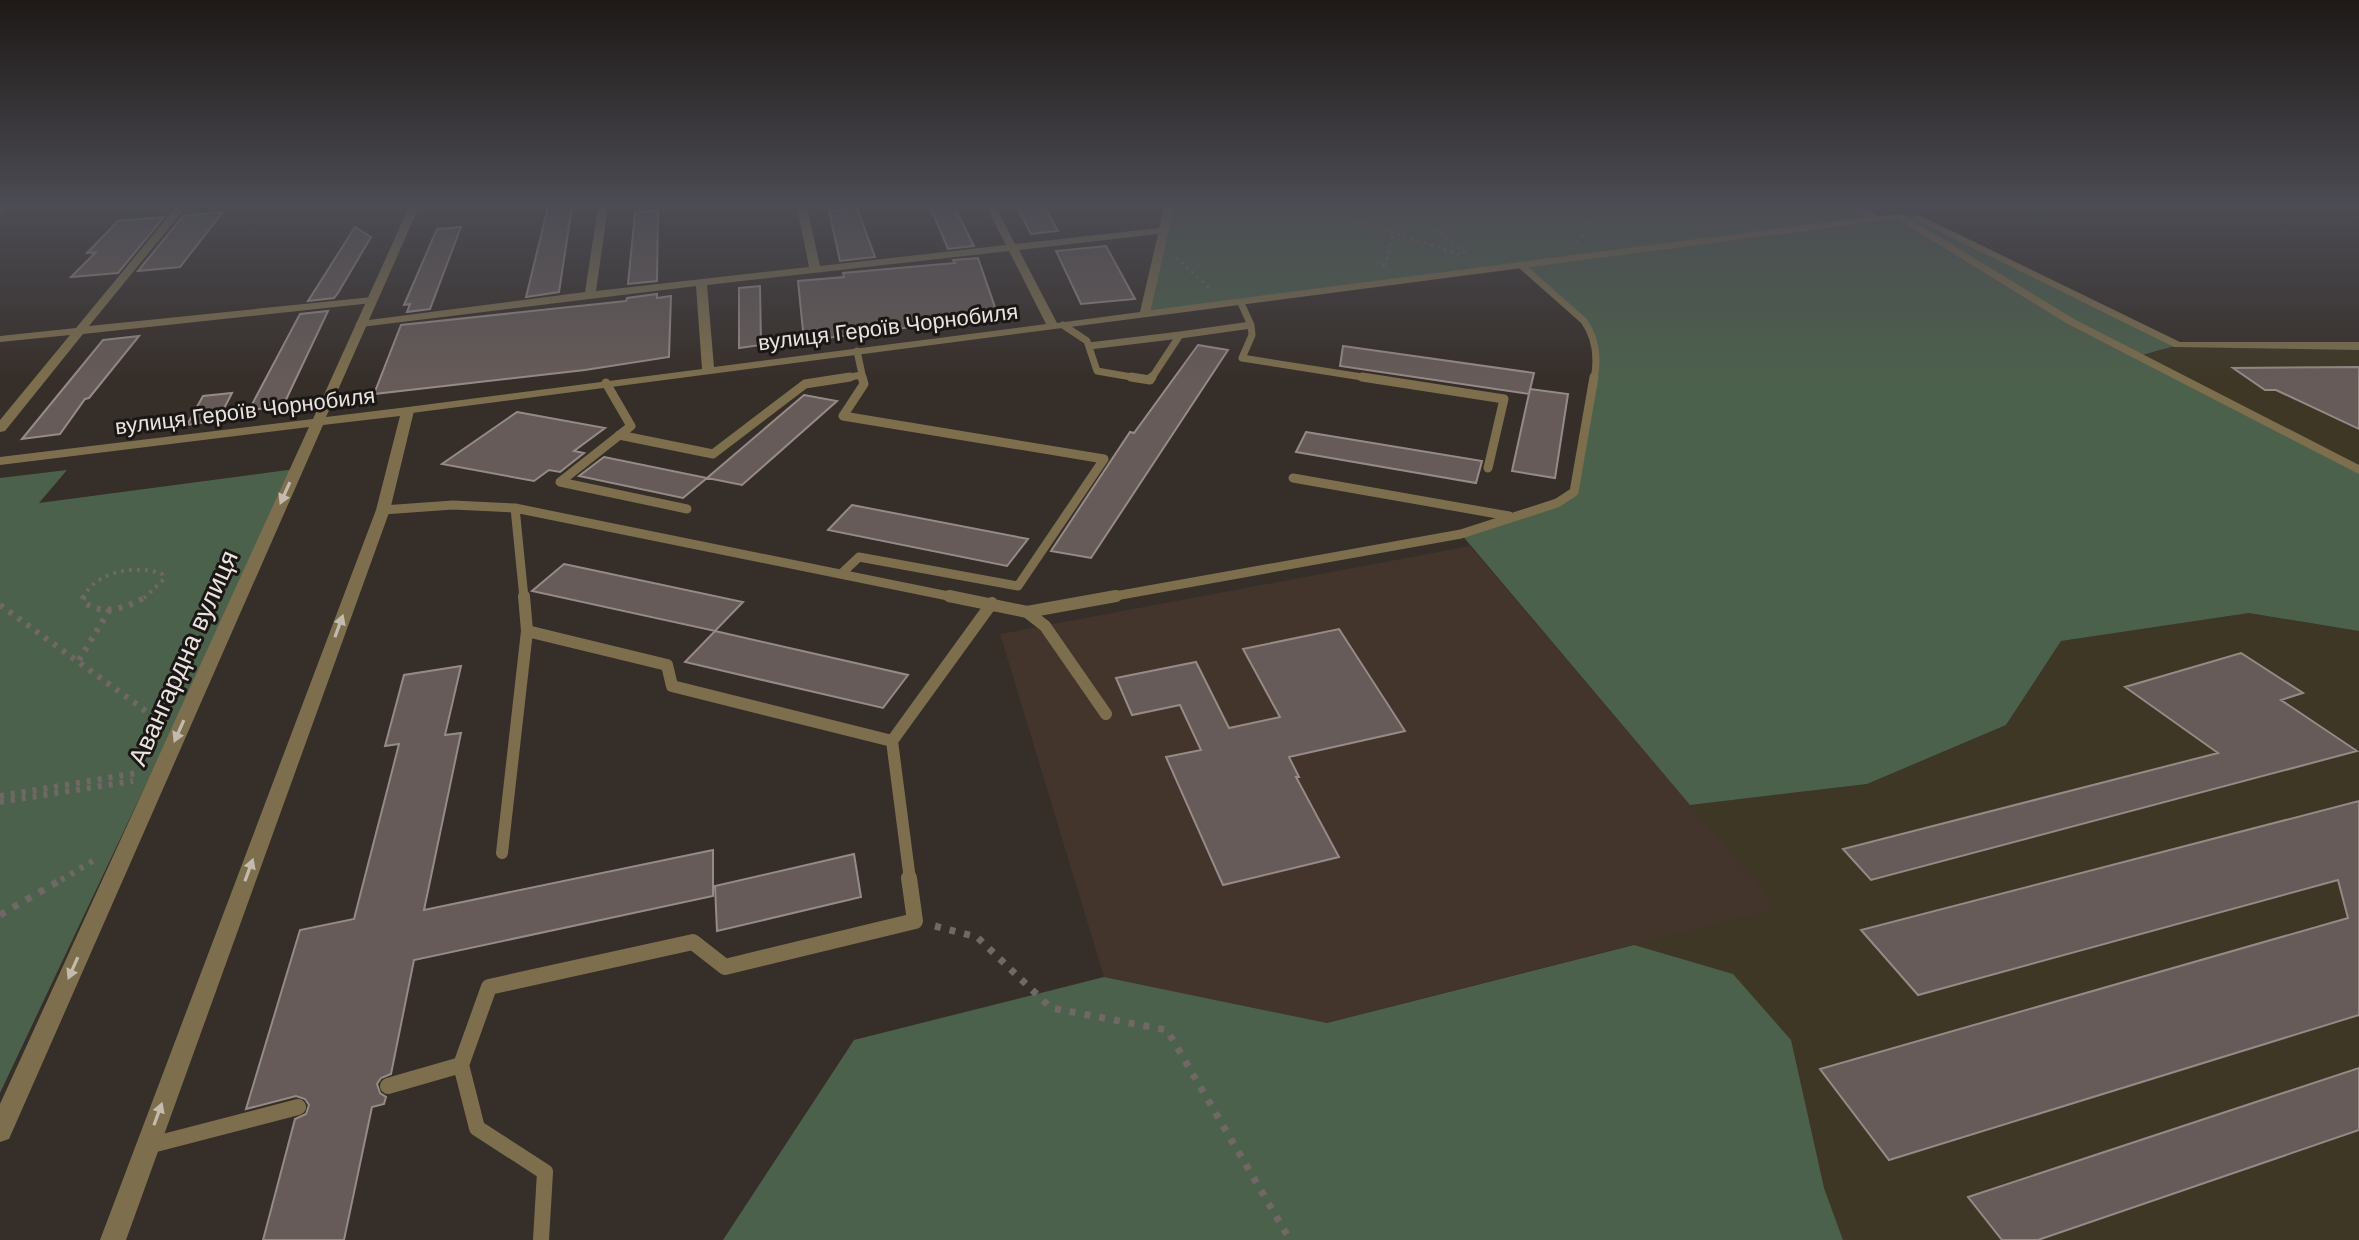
<svg xmlns="http://www.w3.org/2000/svg" width="2359" height="1240" font-family="Helvetica,sans-serif">
<style>
.industrial{fill:#3e3726}
.built{fill:#43342c}
.green{fill:#4c614c}
.building{fill:#665b58;stroke:#968a87;stroke-width:2}
.lines{fill:none;stroke-linecap:round;stroke-linejoin:round}
.path-far3{stroke:#706864;stroke-width:3;stroke-dasharray:3 4;stroke-linecap:butt}
.path-far2{stroke:#706864;stroke-width:4;stroke-dasharray:3 5;stroke-linecap:butt}
.path-far1{stroke:#706864;stroke-width:6;stroke-dasharray:4 7;stroke-linecap:butt}
.path{stroke:#706864;stroke-width:7;stroke-dasharray:6 9;stroke-linecap:butt}
.service-far3{stroke:#7d6f4e;stroke-width:7}
.service-far2{stroke:#7d6f4e;stroke-width:9}
.service-far1{stroke:#7d6f4e;stroke-width:12}
.service{stroke:#7d6f4e;stroke-width:16}
.minor{fill:#7d6f4e;fill-rule:evenodd}
.tertiary{fill:#7d6f4e;fill-rule:evenodd}
.oneway{fill:#c4bbae}
.labels{text-anchor:middle;dominant-baseline:central;stroke-width:6;stroke-linejoin:round;paint-order:stroke}
.far-street-label{font-size:22px;fill:#eae4e1;stroke:#1b1715}
.street-label{font-size:26px;fill:#eae4e1;stroke:#1b1715}
</style>
<rect width="100%" height="100%" fill="#362e29"/>
<path class="industrial" d="M2178 345 2359 346V470L2138 357Z
M2249 613 2359 631V1240H1843L1824 1188 1634 945 1690 805 1867 784 2006 725 2061 641Z"/>
<path class="built" d="M1470 546 1778 908 1326 1023 1104 977 1000 634Z"/>
<path class="green" d="M1173 207H1853L1875 219 1913 214 2178 345 2139 356 2359 470V631L2249 613 2061 641 2006 725 1867 784 1690 805 1461 534 1574 492 1597 362 1591 331 1523 267 1151 310Z
M295 469 0 1093V478L67 470 39 503Z
M1634 945 1733 974 1791 1040 1824 1188 1843 1240H723L854 1040 1104 977 1327 1023Z"/>
<path class="building" d="M548 207H572L559 292 526 297Z
M930 207H954L974 246 948 249Z
M1017 207H1044L1058 231 1031 234Z
M857 208 875 257 840 261 829 211Z
M658 210 657 281 628 284 635 213Z
M223 212 180 267 138 271 183 216Z
M164 217 118 273 71 277 96 252 87 253 118 221Z
M355 227 371 237 338 293 334 298 308 301Z
M461 227 430 309 407 312 410 304 404 305 437 229Z
M1106 246 1135 299 1081 304 1056 251Z
M978 258 998 316 804 341 798 281 844 277 843 273 955 263 953 260Z
M760 286 761 345 739 348V288Z
M657 294V298L671 296 669 357 585 370 374 394 401 325 626 301 627 298Z
M328 311 283 406 249 410 300 314Z
M139 336 89 398 85 399 60 434 22 439 103 340Z
M1198 345 1228 350 1091 558 1051 551 1130 432 1134 433Z
M1343 346 1534 373 1529 394 1340 366Z
M2359 367V429L2276 390H2265L2233 368Z
M1530 389 1568 394 1555 478 1512 471Z
M232 393 218 420 187 425 203 396Z
M804 395 837 401 742 485 707 478Z
M517 412 605 428 574 451 584 453 560 472 549 470 534 481 442 464Z
M1306 432 1482 461 1476 483 1296 452Z
M604 457 707 478 683 498 579 476Z
M852 505 1028 539 1007 566 828 530Z
M564 564 743 602 715 631 532 591Z
M1339 629 1405 731 1289 757 1299 777H1296L1339 857 1223 885 1166 757 1201 750 1180 705 1132 715 1116 678 1196 662 1229 728 1280 717 1243 649Z
M715 631 908 675 883 708 685 662Z
M2241 653 2303 693 2281 700 2357 751 1871 880 1843 849 2218 753 2125 687Z
M461 666 445 735 461 733 424 910 713 850V896L414 960 391 1074 381 1078 377 1084 380 1093 386 1097 384 1104 372 1107 344 1240H263L295 1119 306 1114 309 1105 305 1099 296 1096 246 1109 300 930 354 919 399 744 385 746 404 675Z
M2359 801V1015L1889 1160 1820 1069 2348 918 2338 880 1918 995 1861 930Z
M854 854 861 897 717 931 715 886Z
M2359 1068V1130L2038 1240H2002L1968 1197Z"/>
<g class="lines">
<path class="path-far3" d="M1249 207 1280 210
M1311 207 1504 214 1574 210 1634 217 1745 214 1770 207
M1408 207 1468 255
M1281 210 1354 220 1462 255
M1181 221 1242 219 1282 212
M1577 243 1600 207
M1176 257 1209 288
M1383 266C1394 248 1391 227 1398 207"/>
<path class="path-far2" d="M83 598C95 571 138 564 162 574L164 579 144 598"/>
<path class="path-far1" d="M84 596 82 601C102 617 127 608 147 596
M0 605 161 722
M79 660 110 609
M0 796 137 773
M0 802 133 781
M61 880 96 859"/>
<path class="path" d="M0 915 64 878
M935 926 977 937 1051 1008 1167 1030 1290 1240"/>
<path class="service-far3" d="M1523 267 1584 321C1596 338 1598 359 1594 379
M1063 325 1087 341 1097 371 1143 379
M1251 325 1252 335 1242 358 1375 379
M1089 346 1180 335
M857 351 863 379
M838 379 862 375
M1151 379 1180 335 1251 325 1241 303"/>
<path class="service-far2" d="M1131 377 1150 380 1152 377
M1362 377 1504 399 1488 468
M606 383 631 426 560 482 687 509
M619 435 713 454 805 384 850 377
M1293 478 1509 516
M515 508 524 598
M383 510 453 505 515 508 958 598
M842 573 859 557 1018 586 1104 459 843 416 864 384 862 377
M1104 598 1461 534 1557 503 1574 492 1594 377"/>
<path class="service-far1" d="M949 596 1027 612 1045 626 1106 714
M1027 612 1116 596
M527 631 667 665 672 686 892 741 910 880
M892 741 992 603
M502 853 527 631 524 596"/>
<path class="service" d="M388 1086 461 1065
M148 1146 298 1107
M541 1240 545 1172 477 1128 461 1065 489 987 693 942 725 967 915 921 909 878"/>
<path class="minor" d="M0 207H10L0 214Z
M176 207H186L89 326 372 297 377 300 372 303 83 334 5 431 0 432V420L70 335 0 342V336L76 328Z
M598 207H608L596 291 809 267 797 207H807L820 266 1006 245 986 207H996L1015 244 1159 228 1164 207H1174L1151 310 1866 217 1847 207H1860L1878 216 1902 214 2074 319 2359 465V474L2066 323 1897 219 404 414 402 411 408 407 702 369 696 286 361 327 355 324 361 321 585 292ZM1158 234 1140 312 1057 323 1019 250ZM1009 251 1046 324 714 367 707 285Z
M1919 215 2180 342H2359V350L2174 347 1916 220 1914 218Z"/>
<path class="tertiary" d="M409 207H419L326 417 408 407 414 411 390 510 126 1240H100L376 510 400 416 323 425 9 1139 0 1142V1104L309 427 0 465V457L313 419Z"/>
</g>
<defs><path id="oneway-solid" d="M-6-.8H1V-3.2L6.5 0L1 3.2V.8H-6Z" transform="scale(2)"/></defs>
<g class="oneway">
<use href="#oneway-solid" transform="translate(285 493) rotate(114)"/>
<use href="#oneway-solid" transform="translate(339 626) rotate(-70)"/>
<use href="#oneway-solid" transform="translate(179 731) rotate(114)"/>
<use href="#oneway-solid" transform="translate(249 870) rotate(-70)"/>
<use href="#oneway-solid" transform="translate(73 968) rotate(114)"/>
<use href="#oneway-solid" transform="translate(158 1114) rotate(-70)"/>
</g>
<linearGradient id="sky" x2="0" y2="1"><stop stop-color="#1e1917"/><stop offset="0.54" stop-color="#4c4c54"/><stop offset="1" stop-color="#4c4c54" stop-opacity="0"/></linearGradient>
<rect width="2359" height="381" fill="url(#sky)"/>
<g class="labels">
<g class="far-street-label">
<text transform="translate(888 327) rotate(-7)">вулиця Героїв Чорнобиля</text>
<text transform="translate(245 411) rotate(-7)">вулиця Героїв Чорнобиля</text>
</g>
<g class="street-label">
<text transform="translate(183 658) rotate(-66)">Авангардна вулиця</text>
</g>
</g>
</svg>
